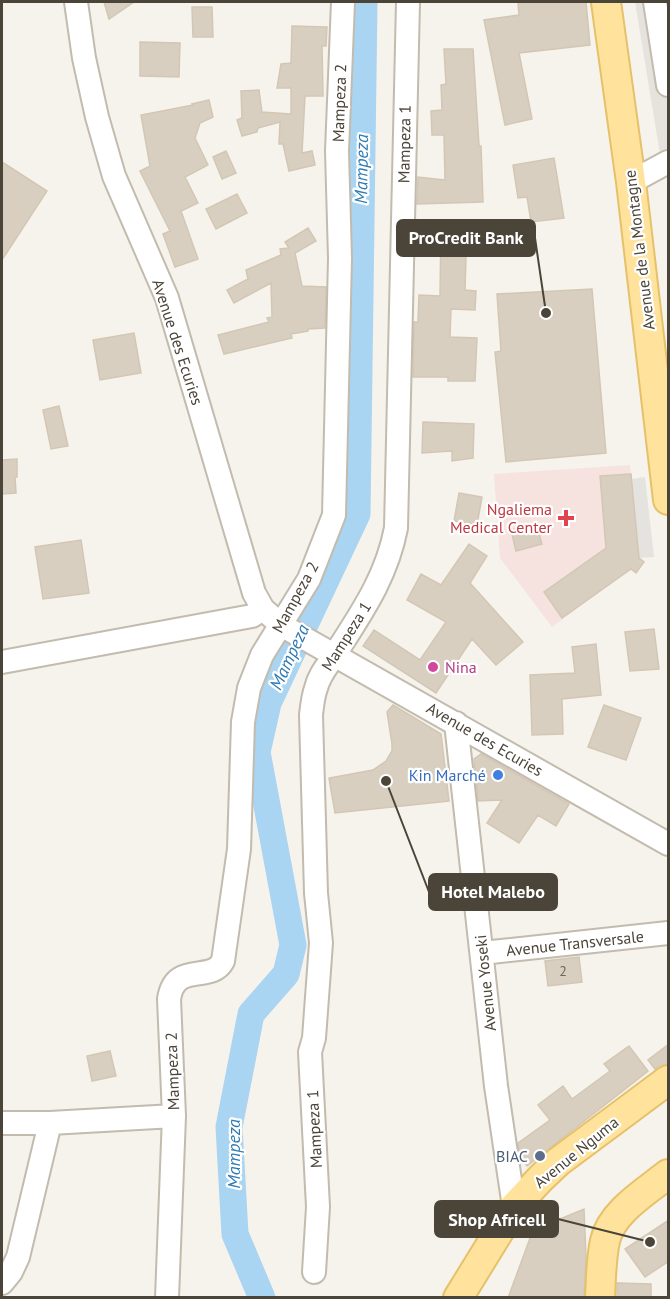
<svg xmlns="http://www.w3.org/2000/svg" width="670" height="1299" font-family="'PT Sans',sans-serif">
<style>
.industrial{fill:#e6e2dd}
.medical{fill:#f6e3e0}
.parking{fill:#e5e3e0}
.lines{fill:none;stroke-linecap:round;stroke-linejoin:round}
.river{stroke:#a9d4f2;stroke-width:27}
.building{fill:#d8cfc1;stroke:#d3c7b4;stroke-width:1.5}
.minor-casing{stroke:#c2bbae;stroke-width:26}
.major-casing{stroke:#e6c16a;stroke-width:32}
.minor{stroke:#fff;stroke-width:22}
.major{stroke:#ffe39c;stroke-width:28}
.health-dot{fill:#e0444e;stroke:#fff;stroke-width:2}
.hotel-dot{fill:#d1479c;stroke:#fff;stroke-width:2}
.shop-dot{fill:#3f7fe0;stroke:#fff;stroke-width:2}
.service-dot{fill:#5c6f8a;stroke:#fff;stroke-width:2}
.labels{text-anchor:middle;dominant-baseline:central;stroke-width:4.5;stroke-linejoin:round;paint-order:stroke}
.number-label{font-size:14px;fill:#6e675b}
.street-label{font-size:16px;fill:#4b4439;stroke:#fff}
.health-label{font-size:16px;fill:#be3a42;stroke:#fff;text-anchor:end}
.hotel-label{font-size:16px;fill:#b23c85;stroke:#fff;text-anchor:start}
.shop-label{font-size:16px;fill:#366cbe;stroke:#fff;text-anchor:end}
.service-label{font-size:16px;fill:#4e5e75;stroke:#fff;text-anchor:end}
.water-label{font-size:18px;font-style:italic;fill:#2e7ab2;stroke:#fff}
.leader{fill:none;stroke:#4b4439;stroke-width:2}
.callout-dot{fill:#4b4439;stroke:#fff;stroke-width:2}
.callout{fill:#4b4439;stroke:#4b4439;stroke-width:2}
.callout-label{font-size:18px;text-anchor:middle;font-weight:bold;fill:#fff}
</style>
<rect width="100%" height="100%" fill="#f6f3ec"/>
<path class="industrial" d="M635 2H668V150L660 154Z"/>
<path class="medical" d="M630 465 639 558 644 562 636 573 631 569 552 627 500 558 494 474Z"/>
<path class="parking" d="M645 477 654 557 639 558 632 479Z"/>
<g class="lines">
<path class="river" d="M262 1298 235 1234 229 1127 251 1014 286 974 293 945 257 752 268 703 357 514 364 2"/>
</g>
<path class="building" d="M104 2H134L109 19Z
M518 2H586L590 45 519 53 532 119 505 125 484 20 519 15Z
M192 7H212L213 37H193Z
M292 26 327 27 326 46H322L323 96H305L302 153 312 151 315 165 289 171 283 144H279L280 122 258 128 257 132 242 136 237 120 242 118 241 91 259 90 262 112 291 114V88H277L281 64 291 63Z
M140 42 180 43 179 77 140 76Z
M444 49H473L479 146H481L483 202 417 204 418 177 445 180 444 135H432L431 111 442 110 441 85 446 84Z
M209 100 213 117 200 123 195 138 208 165 185 177 198 203 181 211 198 259 175 267 163 234 170 231 140 171 150 166 141 115 193 105 192 104Z
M226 151 236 173 222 179 213 157Z
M554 158 564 218 531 222 527 197 518 198 513 165Z
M2 162 47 191 2 260Z
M237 194 247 213 216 229 206 209Z
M441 225 467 226 465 290 476 291 475 310 451 309 450 337 477 338 475 381H448V377H413L414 322H418L419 295 440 296Z
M308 228 316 241 295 253 302 286 326 287 325 328 308 329V331L291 334 292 338 224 354 218 335 269 322 267 318 272 317 271 283 234 303 227 290 248 279 246 270 281 255 280 249 289 248 285 242Z
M592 289 606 453 506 462 495 352 501 351 497 294Z
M134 333 141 373 100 380 93 340Z
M59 406 68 446 51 449 43 410Z
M423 422 474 424 473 458 452 461V451L422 453Z
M17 459V477H15L16 493 2 494V460Z
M631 474 639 558 644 562 636 573 631 569 562 618 544 592 606 548 600 476Z
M459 493 482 497 477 525 454 521Z
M536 524 542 544 516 551 511 530Z
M81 540 89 593 43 599 35 547Z
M469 544 487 556 470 583 523 642 496 665 472 639 436 693 363 646 374 630 420 660 446 622 407 600 421 574 441 585Z
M654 629 659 669 630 671 625 632Z
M596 644 601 695 562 699 563 734 532 735 530 675 575 673 572 647Z
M393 705 441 734 449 801 335 813 329 778 373 770 386 761 392 751V744L387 712Z
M604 705 641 718 626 760 588 747Z
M481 754 569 804 556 826 538 815 519 843 487 823 502 800 478 801 474 759Z
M579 957 582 982 548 986 545 961Z
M669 1044V1064L655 1069 648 1060Z
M629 1046 648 1071 527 1166 520 1157 518 1143 550 1120 538 1105 563 1086 572 1099 610 1071 604 1064Z
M110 1051 116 1076 92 1081 87 1056Z
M584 1209 586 1257 584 1298H508L533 1230Z
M669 1220V1261L645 1277 625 1249Z
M617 1283 651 1284V1298H617Z"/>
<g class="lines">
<g class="minor-casing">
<path id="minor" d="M76 2 84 58 97 117 114 176 167 298 254 593 263 609 281 625 668 844
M655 2 668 85
M631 182 668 162
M2 662 252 616 263 609
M456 723 496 1086 514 1207
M482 953 668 933
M2 1123H50L174 1116
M314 1272 318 1207 310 1052 314 1038 321 943 316 893 311 715C312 706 313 696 316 688 320 672 331 662 339 648 364 609 387 575 396 528L408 2
M2 1283 11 1272 18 1257 50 1123
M167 1298 174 1116 169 999C175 960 211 984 223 961L239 849 243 722 249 688 262 655 309 579 334 515 340 258 337 151 343 2"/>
</g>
<g class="major-casing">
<path id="major" d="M606 2 631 182 668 500
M458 1298 514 1207 541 1178 558 1162 668 1080
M600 1298C601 1279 601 1259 605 1241 611 1212 647 1191 668 1174"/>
</g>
<use href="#minor" class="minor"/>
<use href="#major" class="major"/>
</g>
<path class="health-dot" d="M563 509h6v6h6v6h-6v6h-6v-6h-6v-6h6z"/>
<circle class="hotel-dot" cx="433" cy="667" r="6"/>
<circle class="shop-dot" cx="498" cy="775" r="6"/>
<circle class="service-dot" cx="540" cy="1156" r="6"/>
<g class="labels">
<g class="number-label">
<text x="563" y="971">2</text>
</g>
<g class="street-label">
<text transform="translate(339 103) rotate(-88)">Mampeza 2</text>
<text transform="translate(404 144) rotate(-89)">Mampeza 1</text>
<text transform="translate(639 250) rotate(-97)">Avenue de la Montagne</text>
<text transform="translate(178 342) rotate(72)">Avenue des Ecuries</text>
<text transform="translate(295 597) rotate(-61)">Mampeza 2</text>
<text transform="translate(346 636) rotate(-58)">Mampeza 1</text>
<text transform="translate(485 739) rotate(30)">Avenue des Ecuries</text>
<text transform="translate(575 943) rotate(-6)">Avenue Transversale</text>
<text transform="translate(485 983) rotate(-96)">Avenue Yoseki</text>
<text transform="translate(172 1071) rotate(-92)">Mampeza 2</text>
<text transform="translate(314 1129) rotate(-93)">Mampeza 1</text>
<text transform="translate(576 1152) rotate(-39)">Avenue Nguma</text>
</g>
<g class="health-label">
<text x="552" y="509">Ngaliema<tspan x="552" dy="18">Medical Center</tspan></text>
</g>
<g class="hotel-label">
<text x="445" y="667">Nina</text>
</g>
<g class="shop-label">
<text x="486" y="775">Kin Marché</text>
</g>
<g class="service-label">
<text x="528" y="1156">BIAC</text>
</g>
<g class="water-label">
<text transform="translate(361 169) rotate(-89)">Mampeza</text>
<text transform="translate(289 657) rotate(-65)">Mampeza</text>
<text transform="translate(233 1154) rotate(-90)">Mampeza</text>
</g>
</g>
<path class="leader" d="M546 313L535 238M386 781L429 892M650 1242L558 1219"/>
<g class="callout-dot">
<circle cx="546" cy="313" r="6"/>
<circle cx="386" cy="781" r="6"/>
<circle cx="650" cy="1242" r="6"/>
</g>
<g class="callout">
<rect x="397" y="220" width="138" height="36" rx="6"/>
<rect x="429" y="874" width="128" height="36" rx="6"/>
<rect x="435" y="1201" width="123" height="36" rx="6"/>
</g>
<g class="callout-label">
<text x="466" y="244">ProCredit Bank</text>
<text x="493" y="898">Hotel Malebo</text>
<text x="497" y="1226">Shop Africell</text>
</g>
<rect width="670" height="1299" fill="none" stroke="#4b4439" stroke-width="6"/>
</svg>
